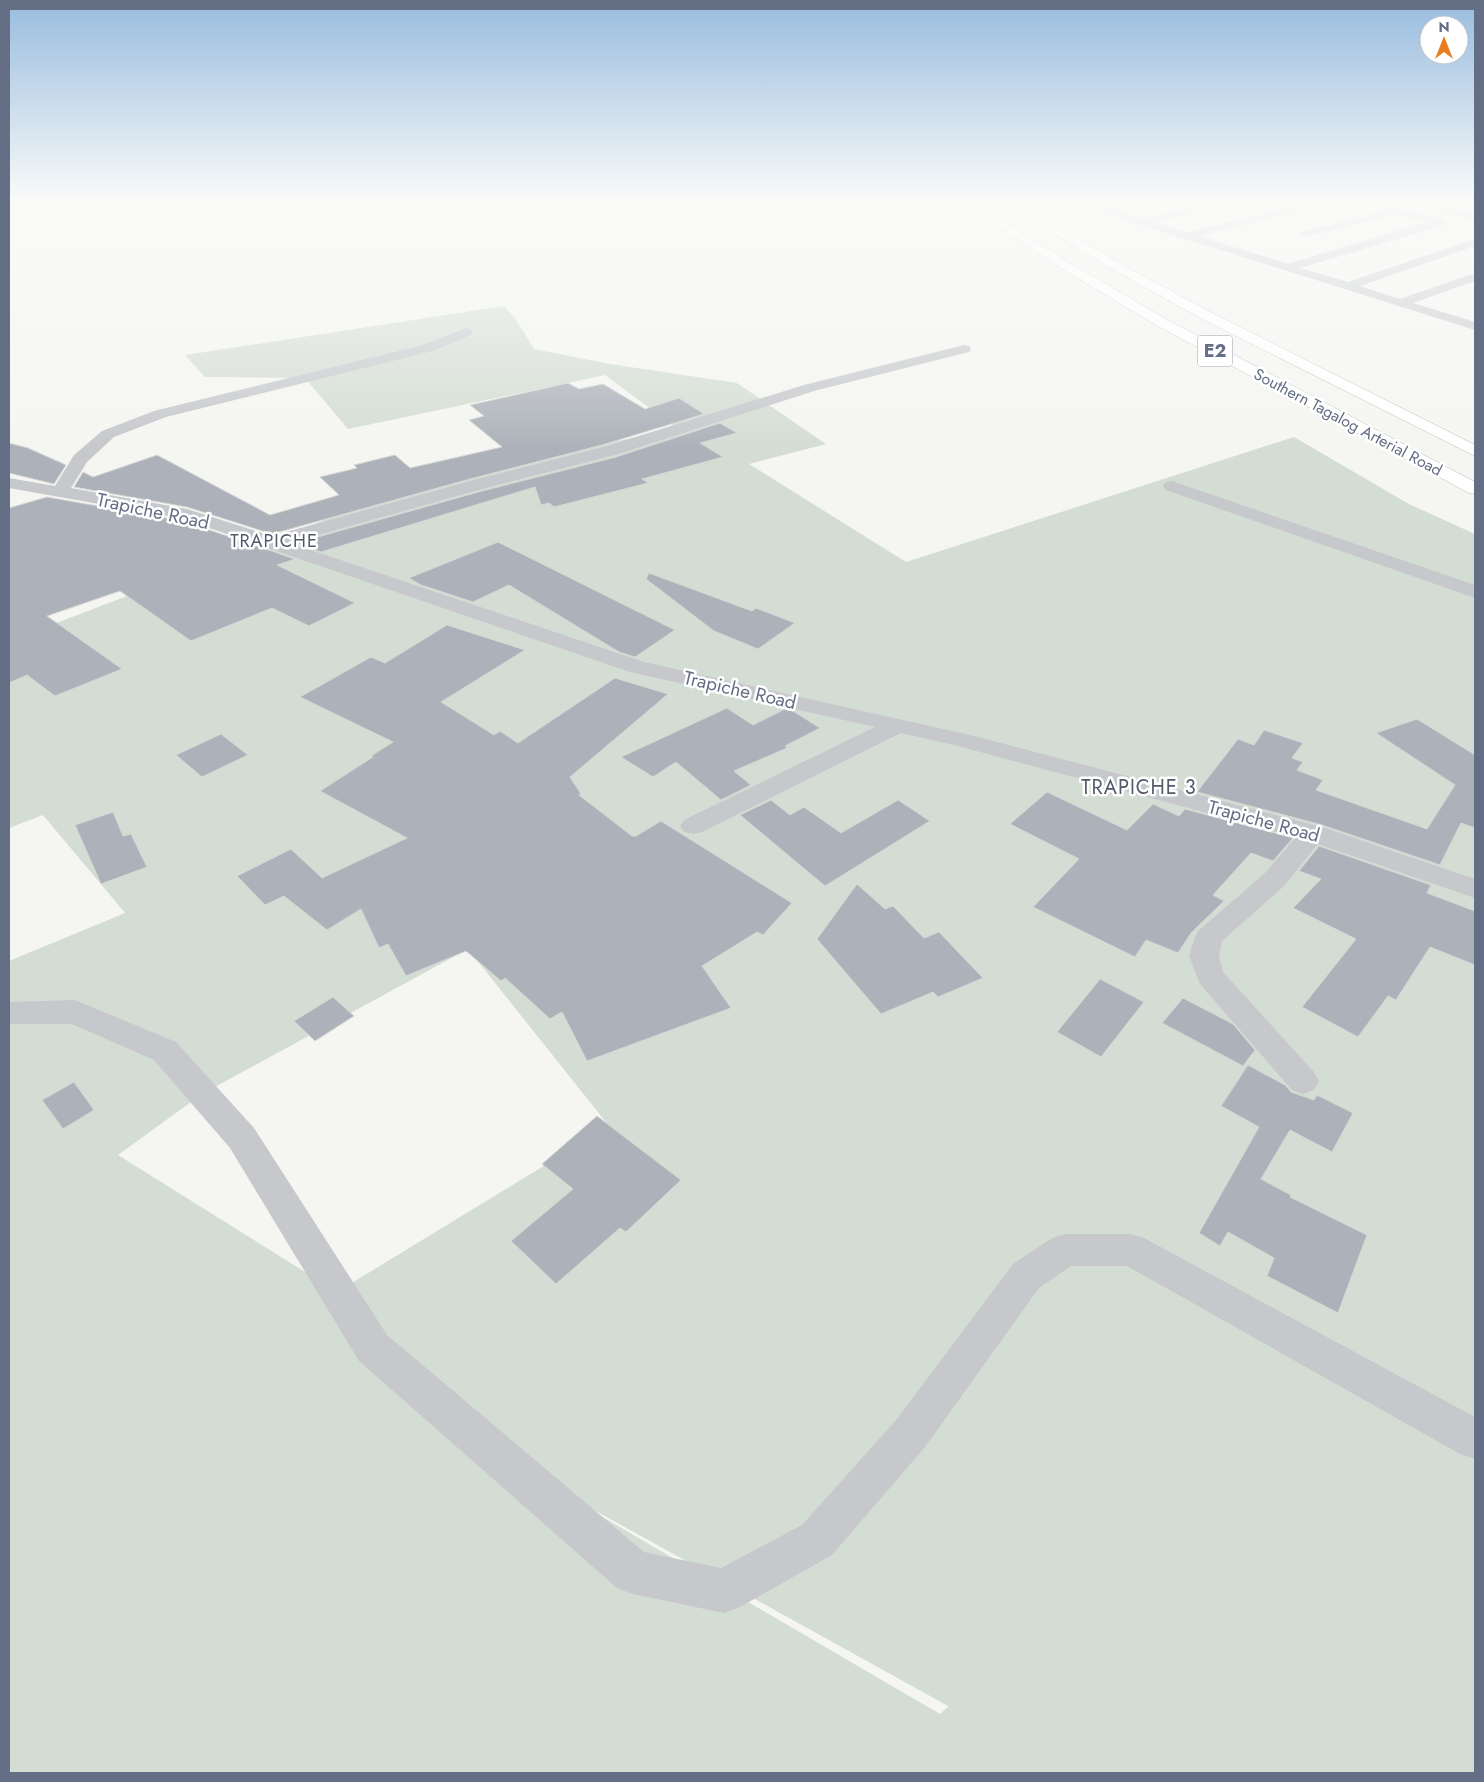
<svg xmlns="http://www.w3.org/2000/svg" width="1484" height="1782" font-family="Jost,sans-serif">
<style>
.green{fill:#d4ddd3;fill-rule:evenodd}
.building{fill:#adb2ba;stroke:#d6d7d4}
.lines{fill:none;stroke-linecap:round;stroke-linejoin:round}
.highway-casing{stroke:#b8b9bd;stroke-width:1}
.minor{fill:#c6c8cc;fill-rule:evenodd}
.highway{fill:#fff;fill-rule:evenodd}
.labels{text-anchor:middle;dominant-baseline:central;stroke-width:5;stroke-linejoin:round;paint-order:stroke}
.far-street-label{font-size:16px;fill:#646e84;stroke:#fff}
.shield{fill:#fff;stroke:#929aa9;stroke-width:1}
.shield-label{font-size:18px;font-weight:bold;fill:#646e84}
.far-quarter-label{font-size:18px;letter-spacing:1px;fill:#525969;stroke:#fff}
.street-label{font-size:19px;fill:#646e84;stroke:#fff}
.neighbourhood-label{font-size:20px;letter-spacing:1px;fill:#525969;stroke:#fff}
</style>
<rect width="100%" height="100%" fill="#f5f6f2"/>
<path class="green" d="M504 306 515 318 534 349 610 364 737 383 826 444 749 464 906 562 1294 437 1409 504 1475 534V1773H9V961L125 913 43 815 9 828V641L277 539 426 479 678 429 605 375 348 429 305 378 205 377 185 355ZM468 949 609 1126 337 1292 118 1155 202 1094ZM536 1478 948 1706V1707L940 1714Z"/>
<path class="building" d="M568 383 579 389 603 384 645 409 679 398 704 414 602 445 470 479 272 534 187 507 74 487 83 472 93 477 157 455 270 515 339 495 320 477 357 468 354 465 395 455 410 468 502 447 469 420 484 416 470 405Z
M720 423 737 433 700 443 723 457 642 479 648 483 554 507 549 503 541 505 535 487 321 552 296 543 482 491 616 457Z
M9 443 28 448 66 465 54 484 9 473Z
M47 497 183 521 295 559 277 565 355 603 309 626 272 608 191 641 120 591 47 616 122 669 55 696 27 675 9 683V508Z
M498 542 675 630 635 657 619 652 509 585 473 602 421 585 409 578Z
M649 573 752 611 756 608 795 623 758 649 714 631 646 579Z
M447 625 525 650 441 702 494 735 500 731 518 743 615 678 668 694 570 777 581 794 579 795 632 836H636L661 821 792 903 763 935 757 932 702 966 731 1008 587 1061 562 1012 550 1019 505 978 501 981 466 951 406 976 388 944 379 948 361 909 327 930 284 896 265 905 237 876 291 849 322 878 407 838 320 791 373 757 371 756 393 742 300 697 371 657 385 663Z
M727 708 753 725 785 709 793 711 820 728 785 746 787 748 734 771 751 785 721 800 676 762 653 777 621 757Z
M1417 719 1475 755V828L1461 823 1440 865 1322 825 1197 792 1238 739 1254 745 1264 730 1303 743 1292 758 1303 762 1297 770 1323 780 1316 790 1427 829 1455 785 1376 733Z
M221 734 248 755 202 777 176 755Z
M1047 792 1127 830 1153 804 1179 816 1185 809 1293 838 1273 861 1251 853 1213 895 1224 901 1191 933 1178 953 1146 940 1135 957 1033 907 1079 859 1010 824Z
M771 800 790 815 804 807 841 833 898 800 930 821 825 886 740 815Z
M113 812 123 836 131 834 147 867 101 884 75 825Z
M1319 846 1431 885 1427 893 1475 911V965L1430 947 1396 1000 1388 996 1358 1037 1302 1007 1356 939 1293 908 1321 879 1299 871Z
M857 884 885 909 893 906 924 938 939 932 983 978 938 997 933 992 881 1014 817 939Z
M1100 979 1144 1002 1101 1057 1057 1032Z
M333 997 354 1016 315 1041 294 1021Z
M1183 998 1233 1024 1255 1050 1243 1066 1162 1023Z
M1248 1065 1285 1085 1291 1092 1314 1100 1317 1095 1353 1113 1332 1152 1290 1130 1261 1179 1291 1195 1290 1197 1367 1235 1338 1313 1267 1276 1274 1258 1228 1232 1220 1246 1199 1233 1259 1127 1221 1106Z
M74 1082 94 1110 63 1129 42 1100Z
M597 1116 681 1180 626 1232 620 1228 556 1284 511 1241 573 1189 542 1164Z"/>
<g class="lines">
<g class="highway-casing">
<path id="highway" d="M958 200H969L1070 263 1166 319 1475 482V494L1469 493 1156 325 1062 269Z
M1001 200H1013L1116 261 1214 314 1475 445V456L1204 320 1108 267Z"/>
</g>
<path class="minor" d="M1086 200H1098L1108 205 1135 200H1152L1151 202 1116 210 1143 219 1224 200H1240L1239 202 1154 222 1187 232 1322 200H1338L1337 202 1199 236 1288 264 1426 222 1396 214 1306 237 1302 236 1300 234 1302 232 1384 211 1352 202 1351 200H1366L1443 220 1446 223 1445 225 1300 268 1348 282 1475 239V246L1360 286 1400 299 1475 273V281L1413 303 1475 322V330L1112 216Z
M1421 201 1475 215V221L1417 206 1416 204 1417 202Z
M466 328 473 332 471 335 433 351 166 417 114 437 87 462 71 488 187 509 272 536 470 481 603 447 804 385 964 345 969 346 971 349 969 352 814 391 615 455 482 489 290 543 644 662 970 735 1322 827 1475 879V898L1318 844 1284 886 1222 941 1219 956 1223 972 1314 1072 1319 1081 1314 1090 1303 1094 1292 1090 1200 984 1189 956 1195 937 1199 930 1264 874 1296 837 958 746 901 733 702 832 693 834 684 832 680 826 684 820 875 727 630 672 183 519 9 488V478L55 486 74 455 102 431 154 411 423 345Z
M1172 481 1475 585V598L1166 490 1163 486 1166 482Z
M75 1000 176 1042 254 1128 387 1335 644 1552 721 1568 802 1525 897 1419 1013 1264 1052 1238 1065 1234H1131L1144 1238 1475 1417V1459L1460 1454 1127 1266H1071L1039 1288 925 1447 832 1555 740 1607 724 1613 633 1594 617 1588 359 1361 230 1148 154 1060 72 1024H9V1002Z"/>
<use href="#highway" class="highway"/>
</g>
<linearGradient id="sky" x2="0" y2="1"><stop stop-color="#98bcde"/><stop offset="0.45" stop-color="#fafbf9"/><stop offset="1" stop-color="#fafbf9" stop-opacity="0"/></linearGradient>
<rect width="1484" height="449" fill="url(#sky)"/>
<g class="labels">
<g class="far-street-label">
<text transform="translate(1348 422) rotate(28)">Southern Tagalog Arterial Road</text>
</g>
<rect class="shield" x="1197.5" y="335.5" width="35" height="31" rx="4"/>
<g class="shield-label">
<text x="1215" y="351">E2</text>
</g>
<g class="far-quarter-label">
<text x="274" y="541">TRAPICHE</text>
</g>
<g class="street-label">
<text transform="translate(153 511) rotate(12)">Trapiche Road</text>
<text transform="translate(740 690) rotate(13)">Trapiche Road</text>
<text transform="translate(1264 821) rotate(15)">Trapiche Road</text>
</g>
<g class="neighbourhood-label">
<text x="1139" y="787">TRAPICHE 3</text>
</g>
</g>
<rect width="1484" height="1782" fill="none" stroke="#646e84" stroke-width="20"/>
<g transform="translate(1444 40)"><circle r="24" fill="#ffffff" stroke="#c1c5ce"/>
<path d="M0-4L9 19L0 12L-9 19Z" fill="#e87e20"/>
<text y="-8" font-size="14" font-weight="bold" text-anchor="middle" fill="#646e84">N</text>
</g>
</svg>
